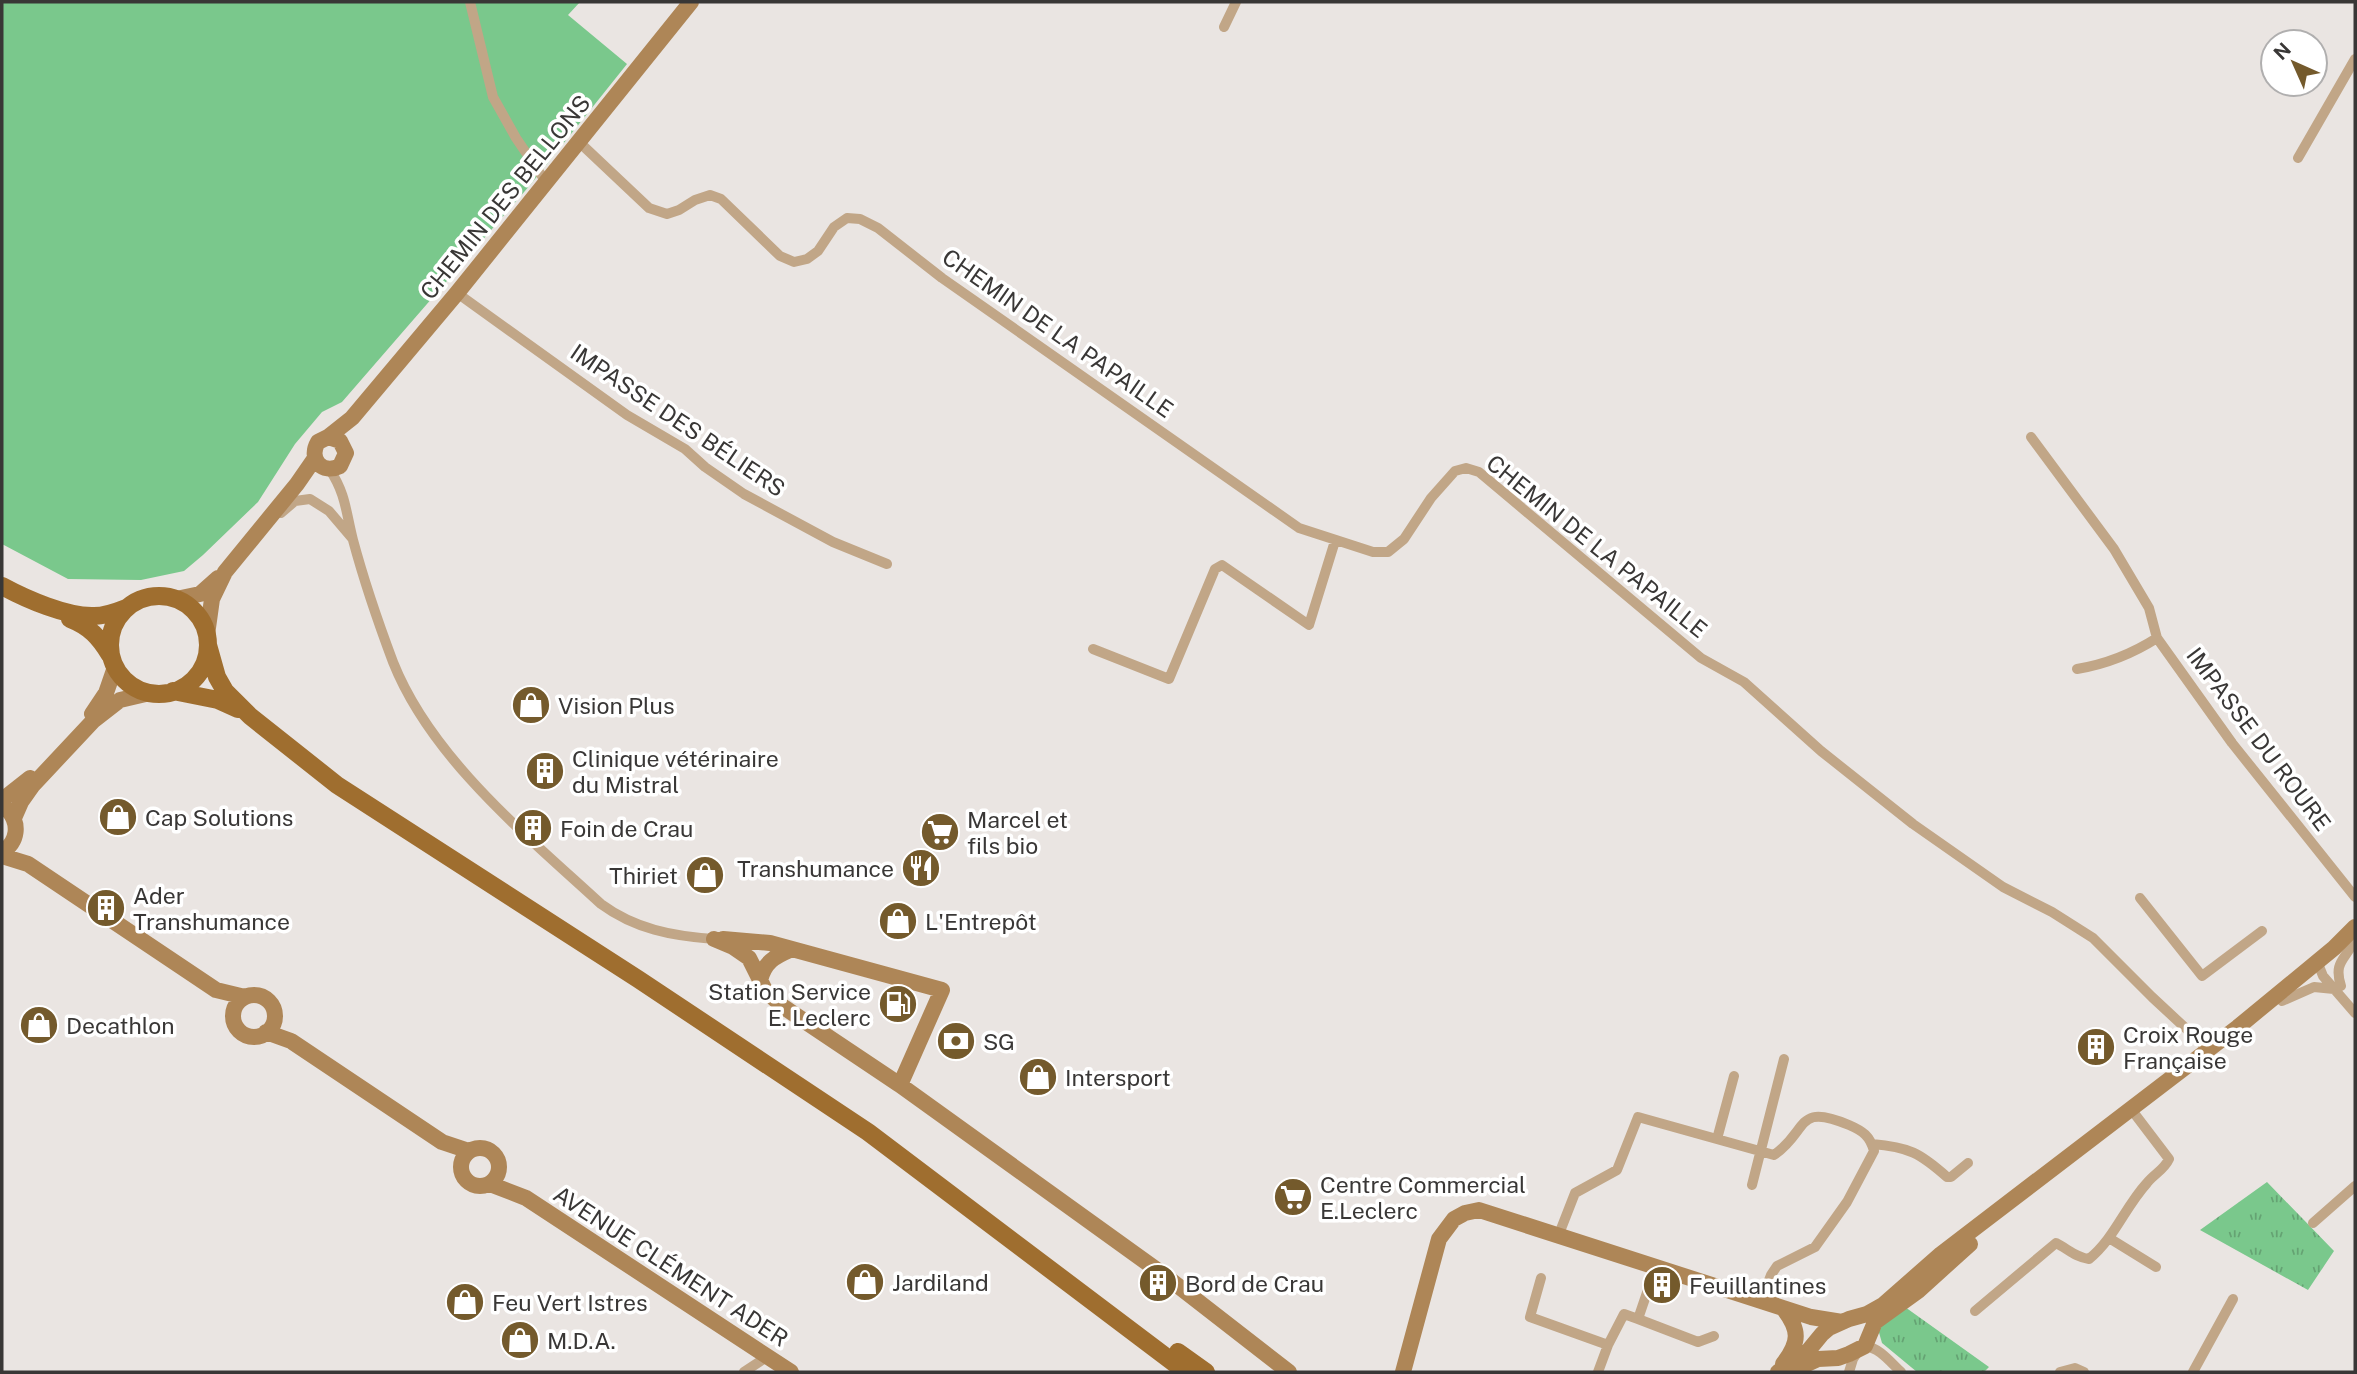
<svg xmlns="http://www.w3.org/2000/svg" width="2357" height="1374" font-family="'Public Sans',sans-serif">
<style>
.grass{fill:#7ac88c}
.park{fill:url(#park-tufts)}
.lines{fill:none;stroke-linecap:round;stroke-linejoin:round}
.street{stroke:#c1a687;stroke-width:10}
.secondary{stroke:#ae8657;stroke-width:16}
.primary{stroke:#9f6e2f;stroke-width:18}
.labels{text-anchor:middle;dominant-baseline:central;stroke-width:7;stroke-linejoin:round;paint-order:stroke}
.street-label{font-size:23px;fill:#393736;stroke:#fff}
.poi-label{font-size:23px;fill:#393736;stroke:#fff;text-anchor:start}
</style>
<defs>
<pattern id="park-tufts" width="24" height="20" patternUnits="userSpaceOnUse" patternTransform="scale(1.75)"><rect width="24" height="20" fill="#7ac88c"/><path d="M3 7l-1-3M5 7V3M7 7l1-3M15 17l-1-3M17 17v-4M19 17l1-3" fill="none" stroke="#65a373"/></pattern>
</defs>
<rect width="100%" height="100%" fill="#eae5e2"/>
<path class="grass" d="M2 2H580L568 15 627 64 531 184 342 402 322 412 295 444 258 502 203 555 184 571 141 580 68 579 2 544Z"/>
<path class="park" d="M2267 1182 2334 1251 2308 1290 2200 1230Z
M1905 1307 1989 1367 1984 1372H1917L1882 1343 1878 1329Z"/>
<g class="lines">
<path class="street" d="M470 2 493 97 516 138 546 182
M1224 27 1236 2
M578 141 649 208 667 214 679 210 695 200 710 195 721 199 780 256 794 262 807 259 818 251 834 227 847 218 860 219 878 228 942 278 1299 528 1373 552H1388L1404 539 1431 498 1455 471 1466 468 1479 472 1701 658 1744 682 1821 751 1913 824 2003 887 2052 912 2093 938 2152 997 2208 1049
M2298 158 2355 59
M457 293 627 415 685 449 705 467 744 494 833 542 887 564
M2031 437 2114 549 2149 608 2157 638 2232 743 2355 897
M330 470C346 494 346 513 353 540 364 581 378 622 393 662 431 758 526 835 601 904 635 929 672 936 714 939
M281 513 295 501 310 499 329 511 352 538
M1093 649 1169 679 1215 569 1222 565 1309 625 1335 541
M2077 669C2107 664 2132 654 2157 638
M2140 898 2202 976 2262 931
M2319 966 2323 976 2355 1013
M2341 986C2333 961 2346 960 2355 939
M2282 1001 2314 987 2334 989
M1717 1139 1734 1076
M1872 1144C1909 1147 1920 1153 1947 1177H1951L1968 1163
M1752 1185 1784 1059
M2313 1223 2355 1186
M1559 1234 1575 1193 1617 1170 1638 1117 1774 1155C1809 1131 1795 1102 1849 1125 1863 1131 1870 1136 1874 1151L1847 1202 1815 1247 1777 1266 1771 1275 1761 1301
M2109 1238 2156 1267
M1541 1278 1530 1317 1608 1345
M1975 1311 2056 1243C2068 1249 2075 1257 2089 1259 2114 1239 2125 1207 2147 1183 2154 1174 2164 1170 2169 1159L2131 1109
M1638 1319 1698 1342 1714 1336
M1865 1346C1880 1348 1890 1362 1901 1372
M744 1372 768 1356
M1598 1372 1608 1345 1624 1314 1638 1319 1656 1266
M1849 1372 1853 1359 1859 1350
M2060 1372 2075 1368 2084 1372
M2193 1372 2233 1299"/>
<path class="secondary" d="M328 437 340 441 346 453 340 466C322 475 308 459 318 442L328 437 352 418 457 293 691 2
M176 599 200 594 218 578
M207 635 212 599 225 572 297 484 315 458
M92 714 106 693 115 667
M2 800 30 778
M14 818 21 802 33 785 93 721 120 700 150 693
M2 852C18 842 20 824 8 810
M2 856 28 864 216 990 245 997
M714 939 733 947 749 958 765 990 782 1006 900 1085 1164 1275 1289 1372
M723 939 770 943 942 990 900 1085
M760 980C765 962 774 957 790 950
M233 1016a21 21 0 1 1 42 0a21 21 0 1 1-42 0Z
M266 1032 291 1041 442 1142 469 1151
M461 1167a19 19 0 1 1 38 0a19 19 0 1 1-38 0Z
M490 1184 526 1198 791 1372
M1783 1308C1800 1330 1800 1342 1783 1364
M1794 1370 1818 1359 1838 1358 1849 1354 1865 1346 1875 1322 1918 1291 1970 1244
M1403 1372 1439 1239 1454 1219 1465 1213 1479 1210 1811 1317 1842 1322
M1778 1372 1808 1351 1822 1334 1829 1328 1849 1319 1867 1314 1883 1305 1941 1254 2238 1027 2334 948 2355 927"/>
<path class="primary" d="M2 586C26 599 67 617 94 616 105 616 116 612 126 608
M110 645a49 49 0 1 1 98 0a49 49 0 1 1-98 0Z
M70 619C90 627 99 637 110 655
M208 645 217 677 225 691 250 716 337 785 638 979 868 1132 1186 1372
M173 691 218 700 238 709
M1178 1352 1206 1372"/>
</g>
<defs>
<g id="shop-disc" transform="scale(2.0125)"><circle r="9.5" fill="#745a2c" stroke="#fff"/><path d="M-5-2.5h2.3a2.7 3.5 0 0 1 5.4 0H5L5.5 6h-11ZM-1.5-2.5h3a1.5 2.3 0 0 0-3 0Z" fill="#fff"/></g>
<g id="building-disc" transform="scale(2.0125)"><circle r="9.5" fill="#745a2c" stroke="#fff"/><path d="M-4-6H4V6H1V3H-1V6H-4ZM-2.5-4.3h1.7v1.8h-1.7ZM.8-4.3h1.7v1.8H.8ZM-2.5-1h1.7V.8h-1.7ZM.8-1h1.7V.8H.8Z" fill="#fff"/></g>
<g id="supermarket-disc" transform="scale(2.0125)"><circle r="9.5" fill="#745a2c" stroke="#fff"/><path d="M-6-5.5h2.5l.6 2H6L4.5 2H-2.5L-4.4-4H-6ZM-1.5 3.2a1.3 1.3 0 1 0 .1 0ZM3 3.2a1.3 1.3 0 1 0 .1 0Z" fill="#fff"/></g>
<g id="restaurant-disc" transform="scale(2.0125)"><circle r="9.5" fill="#745a2c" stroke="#fff"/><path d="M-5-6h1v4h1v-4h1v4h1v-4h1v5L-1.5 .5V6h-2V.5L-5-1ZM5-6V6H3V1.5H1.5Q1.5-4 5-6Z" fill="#fff"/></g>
<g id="fuel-disc" transform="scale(2.0125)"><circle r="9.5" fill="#745a2c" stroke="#fff"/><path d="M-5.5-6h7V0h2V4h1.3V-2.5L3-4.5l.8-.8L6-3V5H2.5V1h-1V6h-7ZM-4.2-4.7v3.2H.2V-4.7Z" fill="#fff"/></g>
<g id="bank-disc" transform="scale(2.0125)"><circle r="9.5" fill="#745a2c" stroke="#fff"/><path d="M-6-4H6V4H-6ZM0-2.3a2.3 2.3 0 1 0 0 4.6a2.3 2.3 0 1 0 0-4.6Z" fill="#fff"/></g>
</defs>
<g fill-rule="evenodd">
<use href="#shop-disc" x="531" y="705"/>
<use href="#building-disc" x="545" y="771"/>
<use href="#shop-disc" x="118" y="817"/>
<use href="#building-disc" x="533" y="828"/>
<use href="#supermarket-disc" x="940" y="832"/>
<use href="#restaurant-disc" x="921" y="868"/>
<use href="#shop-disc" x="705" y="875"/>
<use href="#building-disc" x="106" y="908"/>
<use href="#shop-disc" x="898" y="921"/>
<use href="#fuel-disc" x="898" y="1004"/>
<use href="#shop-disc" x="39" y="1025"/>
<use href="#bank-disc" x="956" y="1041"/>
<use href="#building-disc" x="2096" y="1047"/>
<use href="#shop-disc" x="1038" y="1077"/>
<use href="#supermarket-disc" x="1293" y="1197"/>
<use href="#shop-disc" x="865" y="1282"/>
<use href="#building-disc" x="1158" y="1283"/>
<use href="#building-disc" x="1662" y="1285"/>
<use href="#shop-disc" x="465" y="1302"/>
<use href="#shop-disc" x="520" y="1340"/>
</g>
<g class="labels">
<g class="street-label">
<text transform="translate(505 197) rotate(-51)">CHEMIN DES BELLONS</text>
<text transform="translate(1058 333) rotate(35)">CHEMIN DE LA PAPAILLE</text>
<text transform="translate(678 420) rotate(34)">IMPASSE DES BÉLIERS</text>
<text transform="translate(1597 546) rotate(39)">CHEMIN DE LA PAPAILLE</text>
<text transform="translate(2259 739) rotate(53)">IMPASSE DU ROURE</text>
<text transform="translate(671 1266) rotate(33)">AVENUE CLÉMENT ADER</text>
</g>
<g class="poi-label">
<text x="558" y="705">Vision Plus</text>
<text x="572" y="758">Clinique vétérinaire<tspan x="572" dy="26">du Mistral</tspan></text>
<text x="145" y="817">Cap Solutions</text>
<text x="967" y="819">Marcel et<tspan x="967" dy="26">fils bio</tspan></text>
<text x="560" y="828">Foin de Crau</text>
<text x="894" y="868" text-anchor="end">Transhumance</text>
<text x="678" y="875" text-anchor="end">Thiriet</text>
<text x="133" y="895">Ader<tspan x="133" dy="26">Transhumance</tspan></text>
<text x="925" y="921">L'Entrepôt</text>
<text x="871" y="991" text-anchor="end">Station Service<tspan x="871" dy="26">E. Leclerc</tspan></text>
<text x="66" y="1025">Decathlon</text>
<text x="2123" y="1034">Croix Rouge<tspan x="2123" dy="26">Française</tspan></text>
<text x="983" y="1041">SG</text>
<text x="1065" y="1077">Intersport</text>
<text x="1320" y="1184">Centre Commercial<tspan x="1320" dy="26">E.Leclerc</tspan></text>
<text x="892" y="1282">Jardiland</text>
<text x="1185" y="1283">Bord de Crau</text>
<text x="1689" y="1285">Feuillantines</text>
<text x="492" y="1302">Feu Vert Istres</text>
<text x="547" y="1340">M.D.A.</text>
</g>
</g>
<rect width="2357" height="1374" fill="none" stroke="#393736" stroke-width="7"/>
<g transform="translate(2294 63) rotate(315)"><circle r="33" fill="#ffffff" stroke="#b0afaf" stroke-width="2"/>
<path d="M0-5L12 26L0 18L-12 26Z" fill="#745a2c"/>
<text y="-10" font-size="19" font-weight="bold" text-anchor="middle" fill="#393736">N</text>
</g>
</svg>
